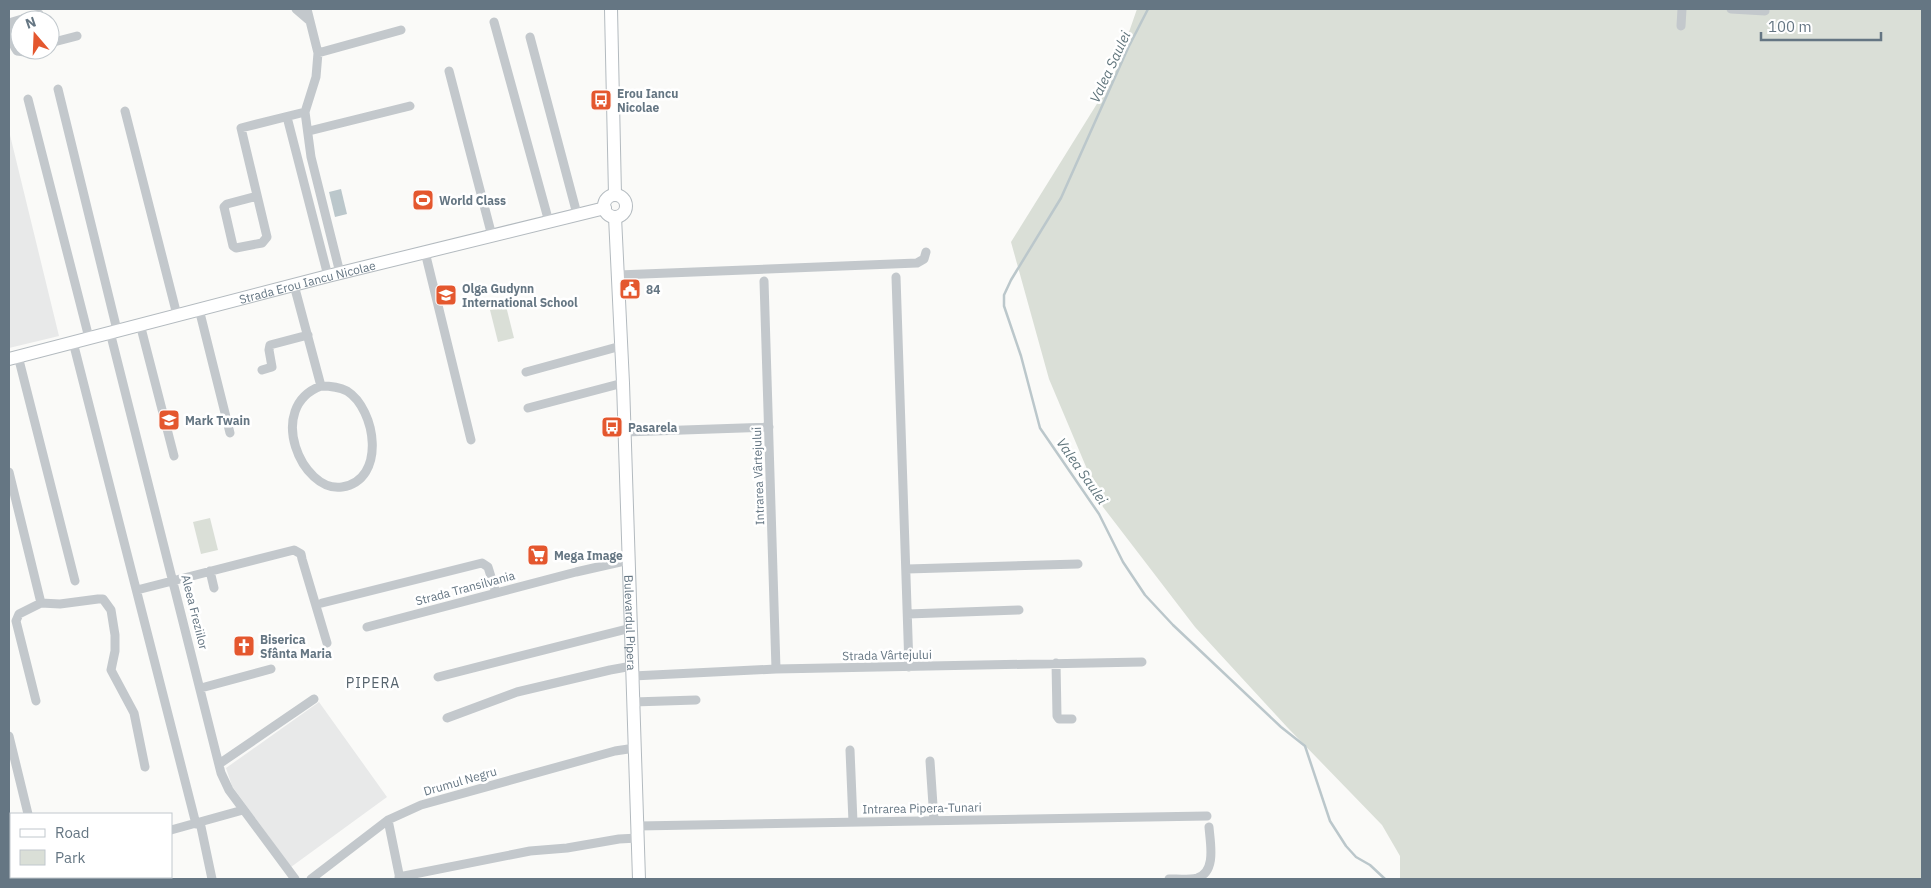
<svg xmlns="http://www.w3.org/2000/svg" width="1931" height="888" font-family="'IBM Plex Sans',sans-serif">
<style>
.built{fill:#e8e9e9}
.green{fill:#dadfd7}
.water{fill:#bbc7cb}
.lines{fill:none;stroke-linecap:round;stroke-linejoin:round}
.stream{stroke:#bbc7cb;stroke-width:2.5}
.secondary-casing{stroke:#b3babf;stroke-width:14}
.street{stroke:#c3c8cc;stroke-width:9}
.secondary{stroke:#fff;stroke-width:12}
.labels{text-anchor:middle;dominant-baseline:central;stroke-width:5;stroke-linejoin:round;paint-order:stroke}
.poi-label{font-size:12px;font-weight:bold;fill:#657683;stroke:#fff;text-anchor:start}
.street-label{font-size:12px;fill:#657683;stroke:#fff}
.water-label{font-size:14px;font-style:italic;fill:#60757c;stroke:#fff}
.neighbourhood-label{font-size:14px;letter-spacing:1px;fill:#57646e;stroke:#fff}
</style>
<rect width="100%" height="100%" fill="#fafaf8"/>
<path class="built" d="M9 131 59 336 9 348Z
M319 702 387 797 291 867 232 786 226 768Z"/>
<path class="green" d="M1137 9H1922V879H1400V856L1382 825 1287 727 1195 627 1103 507 1049 379 1011 242 1113 78Z
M506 306 514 338 498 342 490 310Z
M210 518 218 550 201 554 193 522Z"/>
<path class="water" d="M341 189 347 214 335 217 329 192Z"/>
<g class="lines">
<path class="stream" d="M1148 9 1128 48 1061 198 1011 280 1004 295V306L1021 356 1040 428 1099 514 1123 562 1145 595 1173 625 1281 727 1305 746 1330 821 1346 846 1356 857 1370 865 1385 879"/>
<g class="secondary-casing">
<g id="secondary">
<path d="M611 9 615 195"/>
<circle cx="615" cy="206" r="11"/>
<path id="s1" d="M615 217 623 383 639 879"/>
<path id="s2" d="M9 359 328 276 605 208"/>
</g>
</g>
<path class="street" d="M296 9 310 21
M307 9 318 53 316 77 305 112 311 157 340 273
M1731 9 1765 11
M494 22 549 222
M1681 26 1682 9
M530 37 577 214
M50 43 77 36
M36 50 25 52 17 51C12 44 8 30 12 22L39 14
M318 53 401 30
M449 71 492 236
M58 89 117 330
M28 99 89 338
M125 111 177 315
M287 117 328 276
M309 131 410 106
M257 196 227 204 224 207 233 246 236 248 262 243 267 237 241 128 305 112
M425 252 471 440
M618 275 917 263 924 259 926 252
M896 277 909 667
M764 281 776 669
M294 285 321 386
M199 309 230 433
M140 324 174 456
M110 332 221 773 229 790 295 879
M73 342 196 824
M18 356 75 581
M262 370 272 367 269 350 270 345 308 335
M526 372 621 346
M321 386C330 386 339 387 347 391 376 409 387 480 342 487 302 493 265 407 321 386Z
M528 408 623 383
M625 432 769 427
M9 472 41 603
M907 569 1078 564
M210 571 214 588
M137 590 294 550 301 554 302 559 327 643
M322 603 482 563 488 567 496 593
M908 614 1019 610
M367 627 576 572 629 560
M1056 663 1057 716 1059 719H1072
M633 676 776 669 1142 662
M438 677 631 628
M201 688 271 669
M36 701 16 621 19 614 41 603 60 604 98 599H103L111 610 115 635V651L111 670 134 713 145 767
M633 702 696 700
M447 718 517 692 610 670 632 666
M9 736 28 814
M850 750 853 822
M930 761 934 820
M219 764 314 699
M388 820 400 879
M200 822 212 879
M638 826 1207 816
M171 830 243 810
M9 871 11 870
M56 877 57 879
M399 877 530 851 567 848 619 839 638 838
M311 879 388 820 421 805 615 751 635 748
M1169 879C1178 879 1189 880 1197 878 1217 872 1210 842 1209 827"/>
<use href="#secondary" class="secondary"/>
</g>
<defs>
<g id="bus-square" transform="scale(1.125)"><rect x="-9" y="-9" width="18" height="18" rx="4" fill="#e4572e" stroke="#fff"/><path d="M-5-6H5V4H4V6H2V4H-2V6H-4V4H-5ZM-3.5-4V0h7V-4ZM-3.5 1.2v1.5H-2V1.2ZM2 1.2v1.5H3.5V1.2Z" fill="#fff"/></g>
<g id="stadium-square" transform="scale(1.125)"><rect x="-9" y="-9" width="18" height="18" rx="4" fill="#e4572e" stroke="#fff"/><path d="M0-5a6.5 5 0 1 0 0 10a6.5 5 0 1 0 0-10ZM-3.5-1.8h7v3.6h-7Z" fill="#fff"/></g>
<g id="civic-square" transform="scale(1.125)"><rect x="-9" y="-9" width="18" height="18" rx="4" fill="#e4572e" stroke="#fff"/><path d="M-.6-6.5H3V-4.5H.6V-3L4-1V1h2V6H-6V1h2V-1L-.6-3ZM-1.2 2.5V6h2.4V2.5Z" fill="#fff"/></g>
<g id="school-square" transform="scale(1.125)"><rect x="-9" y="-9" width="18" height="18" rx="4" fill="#e4572e" stroke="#fff"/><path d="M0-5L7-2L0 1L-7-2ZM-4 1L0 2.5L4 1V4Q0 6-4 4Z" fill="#fff"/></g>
<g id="supermarket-square" transform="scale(1.125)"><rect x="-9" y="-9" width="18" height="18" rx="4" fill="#e4572e" stroke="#fff"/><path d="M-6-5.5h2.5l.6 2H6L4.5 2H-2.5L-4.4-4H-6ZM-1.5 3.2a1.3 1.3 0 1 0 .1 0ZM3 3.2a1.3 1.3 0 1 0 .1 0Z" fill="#fff"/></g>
<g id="church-square" transform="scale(1.125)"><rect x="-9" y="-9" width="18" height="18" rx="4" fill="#e4572e" stroke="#fff"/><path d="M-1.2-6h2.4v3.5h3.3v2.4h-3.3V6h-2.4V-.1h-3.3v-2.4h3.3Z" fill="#fff"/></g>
</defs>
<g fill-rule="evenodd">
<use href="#bus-square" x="601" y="100"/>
<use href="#stadium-square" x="423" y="200"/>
<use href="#civic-square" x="630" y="289"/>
<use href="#school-square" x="446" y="295"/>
<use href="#school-square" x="169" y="420"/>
<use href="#bus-square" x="612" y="427"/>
<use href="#supermarket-square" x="538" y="555"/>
<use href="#church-square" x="244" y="646"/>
</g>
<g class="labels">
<g class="poi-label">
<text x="617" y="93">Erou Iancu<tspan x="617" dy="14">Nicolae</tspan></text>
<text x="439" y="200">World Class</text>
<text x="462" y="288">Olga Gudynn<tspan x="462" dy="14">International School</tspan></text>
<text x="646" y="289">84</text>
<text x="185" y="420">Mark Twain</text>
<text x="628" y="427">Pasarela</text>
<text x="554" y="555">Mega Image</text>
<text x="260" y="639">Biserica<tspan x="260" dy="14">Sfânta Maria</tspan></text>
</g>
<g class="street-label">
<text stroke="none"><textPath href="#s2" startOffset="308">Strada Erou Iancu Nicolae</textPath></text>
<text transform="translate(758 476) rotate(-92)">Intrarea Vârtejului</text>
<text transform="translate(465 588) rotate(-15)">Strada Transilvania</text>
<text transform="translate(195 612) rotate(76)">Aleea Freziilor</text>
<text stroke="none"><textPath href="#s1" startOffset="406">Bulevardul Pipera</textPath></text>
<text transform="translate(887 655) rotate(-1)">Strada Vârtejului</text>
<text transform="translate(460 781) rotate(-16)">Drumul Negru</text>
<text transform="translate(922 808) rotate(-1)">Intrarea Pipera-Tunari</text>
</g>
<g class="water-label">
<text transform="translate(1110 67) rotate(-65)">Valea Saulei</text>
<text transform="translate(1082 471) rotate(55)">Valea Saulei</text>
</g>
<g class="neighbourhood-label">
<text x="373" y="683">PIPERA</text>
</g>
</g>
<rect width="1931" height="888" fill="none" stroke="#657683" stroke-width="20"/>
<rect x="10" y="813" width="162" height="65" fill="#ffffff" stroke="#c1c8cd"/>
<rect x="20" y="829" width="25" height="8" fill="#ffffff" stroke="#c1c8cd"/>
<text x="55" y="838" font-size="15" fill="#657683">Road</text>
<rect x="20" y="850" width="25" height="15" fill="#dadfd7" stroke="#c1c8cd"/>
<text x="55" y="863" font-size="15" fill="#657683">Park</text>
<g transform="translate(35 35) rotate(341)"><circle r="24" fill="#ffffff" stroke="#c1c8cd"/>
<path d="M0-4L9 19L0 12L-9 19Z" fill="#e4572e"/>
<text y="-8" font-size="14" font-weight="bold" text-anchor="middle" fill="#657683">N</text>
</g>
<path d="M1761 32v8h120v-8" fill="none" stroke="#657683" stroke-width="2.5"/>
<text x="1768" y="32" font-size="15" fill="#657683" stroke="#ffffff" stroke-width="4" paint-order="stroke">100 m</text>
</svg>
